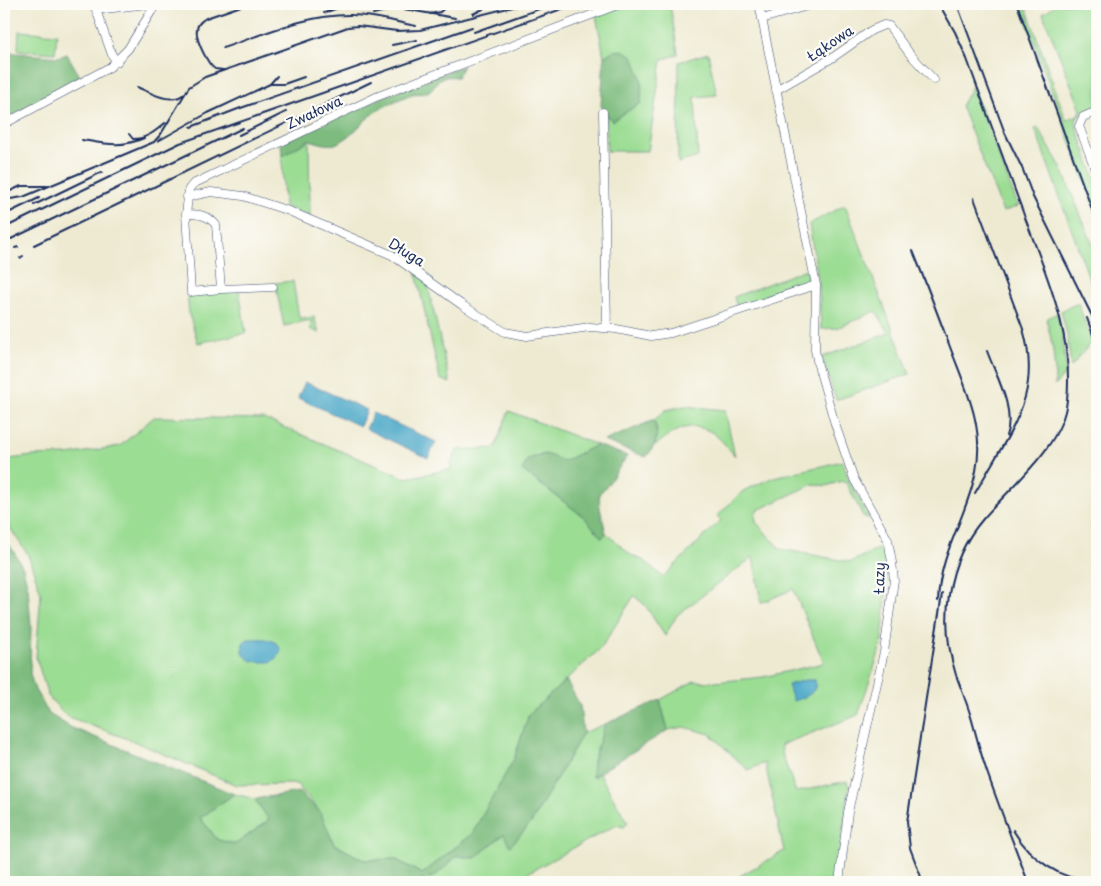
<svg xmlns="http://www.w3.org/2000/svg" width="1101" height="886" font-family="'Playpen Sans',sans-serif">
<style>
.green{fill:#9cdd94;stroke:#5c8679}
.forest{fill:#7dbc7e;stroke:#4c766e}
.water{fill:#4aa7c8;stroke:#326b93}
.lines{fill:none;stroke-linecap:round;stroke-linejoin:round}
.minor-casing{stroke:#3b4b6f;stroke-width:9}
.minor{stroke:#fff;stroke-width:8}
.rail{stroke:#1b2f5e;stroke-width:2}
.labels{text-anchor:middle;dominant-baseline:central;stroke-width:4.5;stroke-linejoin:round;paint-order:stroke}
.street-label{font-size:14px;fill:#1b2f5e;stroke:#fdfcf7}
</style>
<rect width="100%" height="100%" fill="#fdfcf7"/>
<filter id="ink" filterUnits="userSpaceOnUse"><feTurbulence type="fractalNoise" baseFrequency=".02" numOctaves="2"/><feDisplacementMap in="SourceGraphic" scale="10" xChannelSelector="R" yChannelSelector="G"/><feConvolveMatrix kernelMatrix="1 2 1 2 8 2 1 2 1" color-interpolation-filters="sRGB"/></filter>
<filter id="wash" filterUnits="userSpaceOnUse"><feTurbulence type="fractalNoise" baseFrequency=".0096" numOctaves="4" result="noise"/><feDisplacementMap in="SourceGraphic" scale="20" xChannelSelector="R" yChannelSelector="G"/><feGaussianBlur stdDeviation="1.12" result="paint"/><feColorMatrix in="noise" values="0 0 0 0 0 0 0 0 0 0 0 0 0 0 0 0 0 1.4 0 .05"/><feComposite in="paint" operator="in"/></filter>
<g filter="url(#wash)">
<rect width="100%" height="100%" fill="#eeead2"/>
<path class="green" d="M628 4H670L678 54 662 60 648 151H607L606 114 613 51 604 57 596 15Z
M1020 4H1025L1066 120 1078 115 1081 110 1043 14 1056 4H1097V106L1078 115 1076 122 1077 128 1097 184V214Z
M19 31 57 34 55 53 18 50Z
M708 53 717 95 695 97 698 157 678 163 679 62Z
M972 86 1018 206 1003 212 961 106Z
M1038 128 1061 167 1097 255V300L1035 129Z
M309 140 310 217 284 206 282 156Z
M845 205 910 374 836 400 822 357 889 333 876 311 837 328 821 329 819 284 809 224Z
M806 269 808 283 737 308 734 297Z
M416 273 427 282 450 383 440 379Z
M293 281 299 318 314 317 319 333 310 329 311 320 284 326 275 283Z
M239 290 246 333 198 343 189 314 187 293Z
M1078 303 1092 341 1071 367 1067 334 1061 311Z
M1057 313 1062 332 1066 372 1055 386C1055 361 1053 343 1046 319Z
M685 406 725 410 735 456C729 449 721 439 713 433 690 419 673 431 655 446L657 430 654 420 666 410Z
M509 411 597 445 564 461 545 454 528 459 522 470 584 517 602 537 606 533 631 555 645 561 663 577 721 520 717 516 743 491 774 477 843 461 848 478 870 519 863 516 847 484 842 481 826 486 813 484 758 510 755 514 756 522 780 549 851 562 877 549 889 557 882 644 858 715 781 745 783 757 796 792 847 781 849 787 836 882H729L784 851 765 763 748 770 710 734 684 727 668 730 660 700 694 681 715 682 763 677 824 663 793 589 761 603 753 557 677 615 665 636 645 605 634 596 601 648 529 714 514 759 472 834 422 874 395 859 364 860 334 844 320 812 297 784 236 785 133 741 66 716 48 696 36 657 41 593 28 555 4 519V470L10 459 32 456 68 455 120 446 154 417 264 419 406 478 452 469 450 465 457 450 495 448Z
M605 724 593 761V777L599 773 628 823 624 827 616 825 511 882H422L424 879 435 876 457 856 475 858 504 834 510 846 531 823 583 733Z
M234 794 255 799 269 820 236 844 218 840 200 818Z"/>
<path class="forest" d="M622 50 633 56 642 80 641 103 612 121 601 106 604 57 613 51Z
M4 52 59 57 67 54 81 78 4 120Z
M463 66 457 77C432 74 439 88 425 93 421 94 417 93 413 94 401 98 389 104 378 110 365 118 350 140 335 144 327 146 317 142 309 140L282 156 281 143 378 99Z
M654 420C659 436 657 444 646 457L604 441Z
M597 445 627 456 606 487 599 494 600 508 606 533 602 538 584 517 522 470 528 459 545 454 564 461Z
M4 539 13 550 23 568 28 588 31 626 30 674 35 690 49 714 70 727 234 794 200 818 218 840 236 844 269 820 255 799 299 792 320 812 334 844 364 860 395 859 422 874 472 834 514 759 529 714 566 680 580 705 583 733 531 823 510 846 504 834 475 858 457 856 435 876 424 879 422 882H399L396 880 391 882H4Z
M660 700 668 730 592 777 593 761 605 724Z"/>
<path class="water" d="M305 382 367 410 360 426 298 398Z
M373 413 436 442 428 458 366 429Z
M248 639C260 639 277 636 281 651 278 655 275 661 270 662 269 662 262 662 261 662 249 662 240 656 243 643Z
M805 680H815C819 693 804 698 793 701L788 685Z"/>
</g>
<g filter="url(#ink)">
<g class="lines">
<g class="minor-casing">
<path id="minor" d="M94 4 112 55 117 62
M759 4 816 285 815 350 818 365 835 424 854 479 888 540 892 562 894 580 884 652 848 812 839 882
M96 10 147 4 153 8
M762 19 814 4
M776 90 832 58 872 30 884 25 889 26 910 54 934 80
M1097 111 1083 117 1079 126 1097 174
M603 112 607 328
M4 124 110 67 128 49 156 4
M187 197 211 192 243 196 289 211 392 255 462 305 505 332 527 336 590 327 616 329 651 336 671 333 816 285
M186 214 191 292 221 289
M273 287 221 289 216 225C208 215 199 214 186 214L189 189 193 184 376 97 620 4"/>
</g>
<use href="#minor" class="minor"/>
<path class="rail" d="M939 4 955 32 967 59C986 111 1005 163 1024 215 1046 275 1074 334 1067 400 1063 446 1012 485 983 519 946 562 939 621 956 675 961 689 967 703 971 717 976 734 980 752 986 769 999 807 1014 844 1028 882
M957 4 1005 133 1023 170 1033 197 1097 326
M1017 4 1097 223
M361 7 371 4
M324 13 349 4
M373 14 398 8 455 18
M430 14 440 12 449 4
M473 14 483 9 487 4
M474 32 553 4
M392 45 417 40
M223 48C264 34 307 14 352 15 374 15 395 22 416 26
M223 70 215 69C208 65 195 39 197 30 197 24 201 21 206 18L247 4
M270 84H284L304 77
M137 87C152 93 172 106 185 93
M191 127 238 109 472 27
M129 134 133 139C146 139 156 131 165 123
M239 135 286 112
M82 140C106 144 121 148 144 138
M158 141 208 113 270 84 277 76
M4 194 21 186H47
M974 198 1023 329C1038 380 1023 414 996 457
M4 200 23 197 154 142 161 134 189 87 205 77 348 27 358 26 397 31 420 30 524 4
M34 205 102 172
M4 215 39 198
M4 228 180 143 576 4
M11 239 243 128
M34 245 371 82
M15 248 18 247
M913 251C926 283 938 315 950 347 965 387 985 426 976 471 967 517 940 551 938 601
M20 258 23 256
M1087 318 1097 346
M987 351C996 376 1016 409 1006 436
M975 493 999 452
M1013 830C1030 859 1060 880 1095 882
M923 882 910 848 907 822 942 594"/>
</g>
</g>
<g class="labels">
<g class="street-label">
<text transform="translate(830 43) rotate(-34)">Łąkowa</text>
<text transform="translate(314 112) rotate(-25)">Zwałowa</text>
<text transform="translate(407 252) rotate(32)">Długa</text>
<text transform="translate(879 578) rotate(-89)">Łazy</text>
</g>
</g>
<rect width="1101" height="886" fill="none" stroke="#fdfcf7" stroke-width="20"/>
</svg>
